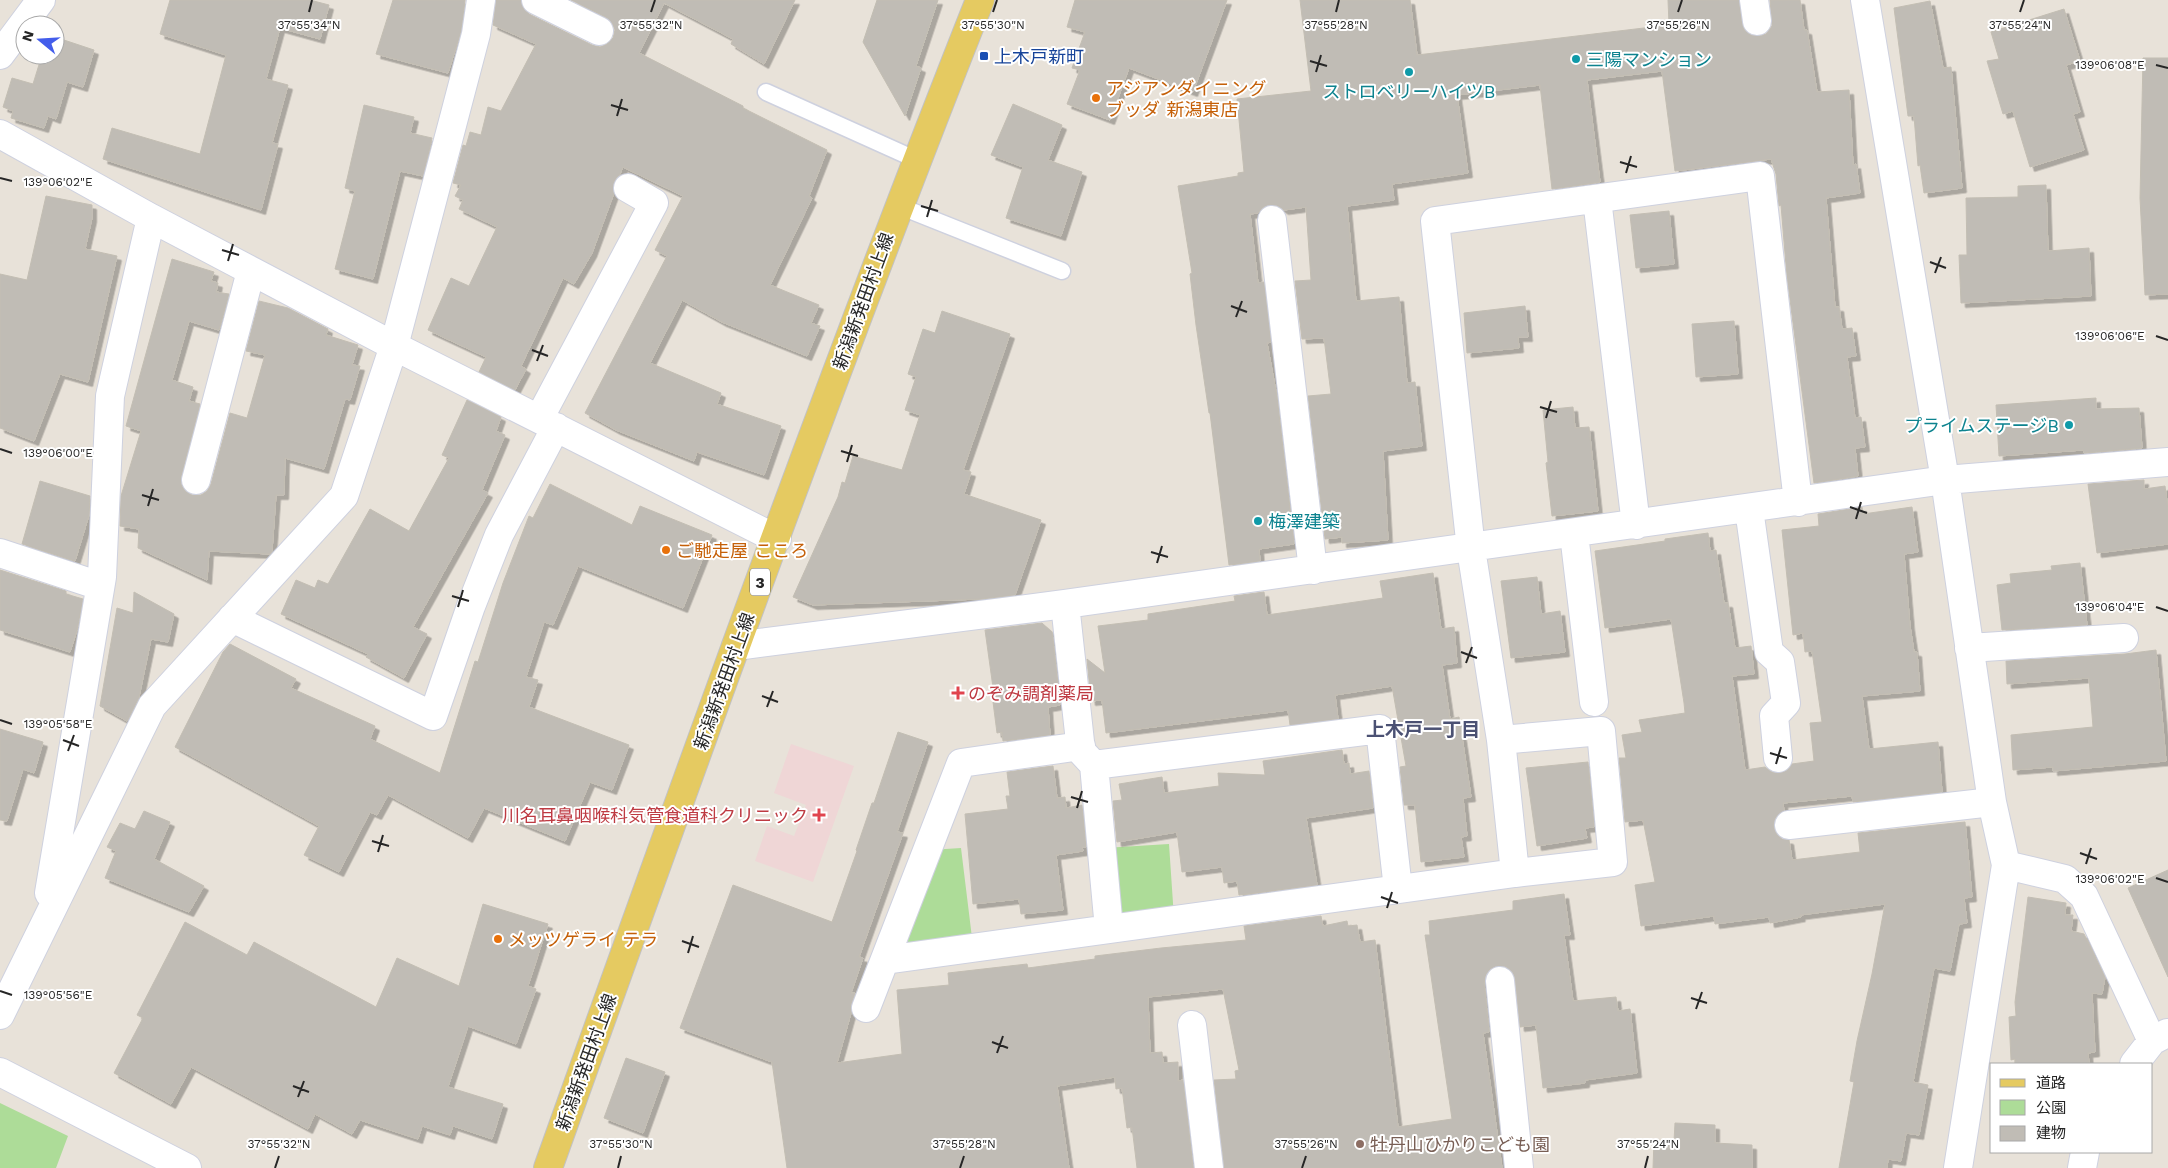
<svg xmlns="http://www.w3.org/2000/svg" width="2168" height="1168" font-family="'Work Sans','Noto Sans JP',sans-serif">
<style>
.medical{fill:#efd6d6}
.green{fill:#addc98}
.building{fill:#c0bcb5;stroke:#c3beb3;filter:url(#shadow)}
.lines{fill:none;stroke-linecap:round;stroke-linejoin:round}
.lane-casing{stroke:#ced1df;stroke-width:19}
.street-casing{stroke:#ced1df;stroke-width:30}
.secondary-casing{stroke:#ced1df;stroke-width:30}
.primary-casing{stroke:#c2c2c2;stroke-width:30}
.lane{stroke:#fff;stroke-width:16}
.street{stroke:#fff;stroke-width:28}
.secondary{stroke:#fff;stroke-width:28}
.primary{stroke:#e5ca61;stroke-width:28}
.ticks{fill:none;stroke:#262626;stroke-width:2}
.transit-dot{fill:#1a4fb4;stroke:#fff;stroke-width:2}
.culture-dot{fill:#0f9aa8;stroke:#fff;stroke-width:2}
.food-dot{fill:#e8710a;stroke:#fff;stroke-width:2}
.health-dot{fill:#e0444e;stroke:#fff;stroke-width:2}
.education-dot{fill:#8d6e63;stroke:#fff;stroke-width:2}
.labels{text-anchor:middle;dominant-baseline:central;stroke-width:4;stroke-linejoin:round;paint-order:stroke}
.shield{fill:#fff;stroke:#676767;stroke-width:1}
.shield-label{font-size:16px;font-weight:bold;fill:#262626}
.transit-label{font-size:18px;fill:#164399;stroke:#fff;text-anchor:start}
.culture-label{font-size:18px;fill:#0d838f;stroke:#fff;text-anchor:start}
.food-label{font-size:18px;fill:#c56008;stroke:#fff;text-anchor:start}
.street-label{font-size:18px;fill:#262626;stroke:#fff}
.health-label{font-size:18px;fill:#be3a42;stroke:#fff;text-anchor:start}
.education-label{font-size:18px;fill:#785e54;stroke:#fff;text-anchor:start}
.neighbourhood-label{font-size:19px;font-weight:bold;fill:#4b5173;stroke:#fff}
.ticks-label{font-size:12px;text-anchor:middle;fill:#262626;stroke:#fff;stroke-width:4;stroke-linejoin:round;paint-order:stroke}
</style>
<defs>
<filter id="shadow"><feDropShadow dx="4.5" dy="4.5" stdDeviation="0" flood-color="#0004"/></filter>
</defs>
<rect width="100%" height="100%" fill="#e8e2d9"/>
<path class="medical" d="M791 744 854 766 813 882 755 861 767 826 794 836 806 805 774 793Z"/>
<path class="green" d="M1169 844 1174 918 1111 927 1104 848Z
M961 848 973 946 889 957 930 850Z
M0 1103 68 1136 56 1168H0Z"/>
<path class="building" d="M170 0H310L329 5 320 39 280 28 266 79 288 85 272 143 278 144 261 210 103 159 112 128 200 154 226 55 160 34Z
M393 0H465L461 31 448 73 376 54Z
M496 0H521L523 8 529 14 592 45 600 47 607 44 613 38 615 30 612 23 606 17 571 0H795L764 64 731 44 733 39 664 3 639 53 743 106V108L827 150 809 196 812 198 770 285 819 305 811 323 820 326 807 356 722 322 682 300 650 363 721 393 717 404 781 426 764 475 697 452 694 461 616 430 585 413 667 256 655 250 683 196 623 167 620 174 614 181V193L592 253 574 284 563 278 521 366 526 369 515 390 479 372 486 357 428 330 451 278 469 286 497 227 459 209 463 200 455 196 461 185 453 183 463 145 466 146 470 132 481 135 488 107 501 111 536 44 493 25Z
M877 0H938L916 66 921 68 905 116 863 42Z
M1075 0H1227L1193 92 1129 68 1110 120 1067 104 1080 70 1072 68 1085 32 1067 27Z
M1300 0H1410L1417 55 1669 25 1668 0H1739L1742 23 1744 30 1751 35 1759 36 1766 34 1772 26 1770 0H1800L1804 30H1807L1817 92 1849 90 1853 165 1856 164 1860 193 1826 198 1835 307H1839L1842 329 1852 328 1856 356 1847 357 1855 418 1861 417 1865 447 1855 448 1858 476 1814 483 1787 277 1781 205 1779 206 1776 174 1771 159 1675 171 1662 71 1587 80 1600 182 1552 189 1540 85 1457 95 1468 173 1392 184 1394 200 1347 206 1356 301 1399 297 1407 383 1415 382 1422 446 1383 451 1388 540 1342 543V537L1325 539 1308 396 1331 394 1324 338 1302 339 1295 281 1311 280 1306 207 1284 210 1278 206 1270 205 1263 207 1258 213 1250 214 1258 283 1264 282 1271 342 1267 343 1277 397 1294 544 1259 549 1260 561 1229 565 1210 413H1209L1196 325 1190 274 1192 273 1178 186 1238 176V173L1244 172 1237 99 1311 91Z
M1930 1 1943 68 1951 67 1962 188 1924 193 1920 165 1918 166 1914 116H1908L1894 8Z
M2064 9 2080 61 2066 65 2080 112 2073 114 2084 150 2030 167 2013 111 2003 114 1987 61 1999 59 1991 32Z
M55 37 94 50 83 87 67 82 56 119 48 116 44 128 11 118 13 111 3 107 12 78 33 84 42 55H55Z
M2143 58H2168V294L2145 295 2140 198Z
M1013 104 1062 125 1048 160 1082 172 1061 236 1006 218 1023 167 991 155Z
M364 105 414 117 410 133 432 138 423 176 400 171 373 279 335 269 355 191 345 188Z
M2046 185 2048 251 2089 248 2091 296 1961 303 1959 255H1967L1966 198 2018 197V186Z
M46 196 92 205V218L85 249 117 256 88 382 60 374 34 441 0 428V274L27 280Z
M1669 211 1674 264 1636 268 1630 215Z
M172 259 214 272 211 281 218 283 216 292 229 294 219 330 189 321 172 380 193 387 189 401 200 404 181 477V485L185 491 192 495H201L207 491 211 484 230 413 247 418 265 355 246 351 259 301 288 308 328 329 326 335 358 345 352 365 360 366 350 400 345 399 324 469 285 458 284 495H276L272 551 270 554 209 551 207 580 138 548 139 529 120 526 121 496 141 431 126 426Z
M1525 306 1528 337H1518L1519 348 1467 353 1464 313Z
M942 311 1010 334 963 470 971 472 964 494 1041 520 1015 595 981 599 813 605 793 597 838 497 842 482 845 483 853 456 902 470 920 415 905 410 916 377 908 374 923 329 935 333Z
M1734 321 1738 374 1696 377 1692 324Z
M2096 398V409L2139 408 2142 448 2084 453 2083 450 1999 456 1996 405Z
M467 400 501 417 496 431 505 435 482 490 488 493 413 627 427 634 404 678 366 657 368 654 281 614 296 580 315 588 318 580 328 584 370 509 409 531 449 458 442 455Z
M1573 407 1575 428 1589 427 1598 511 1552 516 1546 463 1548 462 1543 410Z
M2144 480V489L2165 486 2168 509V544L2097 553 2088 484Z
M40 481 90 496 89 515 75 561 22 544Z
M550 484 632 525 640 506 712 535 683 608 578 566 553 625 544 622 526 677 538 680 529 707 629 745 612 790 590 782 565 841 484 808 468 838 388 795 377 815 370 812 339 872 304 855 319 826 175 747 223 652 230 644 296 679 291 688 375 726 370 739 440 773 475 661 478 662 503 583 529 516 533 518Z
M1862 507 1863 514 1912 507 1918 552 1904 554 1910 626 1914 652H1917L1920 691 1862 696 1869 749 1938 742 1942 792 1853 802 1852 796 1783 803 1784 811 1775 818 1773 826 1777 835 1782 839 1789 840 1792 860 1860 852 1858 833 1965 822 1972 897 1964 898 1967 923 1959 924 1950 971 1934 968 1913 1082 1928 1085 1919 1135 1906 1133 1901 1161 1888 1159 1887 1168H1839L1854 1082 1850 1081 1857 1041 1872 974 1885 904 1800 915 1801 917 1770 923 1769 917 1715 924 1714 916 1641 926 1635 885 1655 882 1643 820 1625 822 1619 758H1626L1622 735 1642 732 1639 720 1685 713 1684 703 1671 619 1605 628 1595 551 1665 541V539L1708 533 1710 551 1716 550 1724 603H1728L1735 648 1751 646 1754 674 1732 676 1745 770 1765 767 1772 772 1780 773 1787 770 1792 764 1814 761 1810 723 1822 722 1812 651 1805 652 1803 633 1793 635 1782 530 1819 526 1818 514Z
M2080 563 2087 625 2002 630 1997 585 2011 583 2010 574 2052 570 2051 566Z
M0 570 66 591V594L83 599 77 630 70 652 0 630Z
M1433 573 1441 629 1454 627 1457 663 1442 665 1450 719 1459 717 1471 797 1463 798 1467 836 1461 837 1464 857 1421 862 1415 805H1404L1400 767 1406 766 1392 686 1335 695 1338 719 1290 725 1288 710 1106 733 1102 700 1091 701 1087 659 1105 673 1098 626 1148 620V614L1235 601 1234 596 1264 592 1267 615 1383 598 1380 581Z
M1537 577 1541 614 1560 611 1565 652 1511 658 1501 581Z
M134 592 174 614 168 642 151 639 139 697 127 721 100 706 117 608 133 613Z
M1042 623 1052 632 1060 705 1048 707 1050 735 1003 741 1002 732 997 733 993 702H995L985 630Z
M2156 650 2166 761 2053 771V767L2013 770 2011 735 2093 727 2089 678 2007 684 2006 661 2125 654Z
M0 729 43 742 34 773 23 769 7 821 0 820Z
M898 732 928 742 897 832 903 833 859 957 863 958 851 993H855L851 1003V1013L837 1063 902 1054 897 990 949 985 948 973 1027 964 1028 968 1095 959V956L1161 948 1246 940 1244 926 1321 916 1323 926 1347 921 1348 926 1357 925 1360 942 1375 940 1398 1127 1452 1119 1425 935H1430L1429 921 1513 910V901L1564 894 1570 935H1564L1573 1001 1616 997 1618 1011 1630 1009 1637 1073 1585 1080V1083L1543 1088 1536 1025 1520 1027 1515 979 1512 972 1507 967 1498 966 1490 969 1486 975 1484 983 1489 1032 1483 1033 1502 1168H1224L1214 1080 1236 1079 1235 1071 1239 1070 1223 989 1148 997 1150 1053 1162 1052 1163 1063 1178 1062V1081L1183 1080 1193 1168H1137L1132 1127 1127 1128 1122 1088 1116 1089 1115 1077 1057 1086 1069 1168H787L772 1062 680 1028 733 885 832 922 857 851 856 850 872 803H874Z
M1342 750 1344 764 1349 763 1350 774 1369 771 1373 808 1306 818 1317 885 1239 895 1237 881 1224 883 1222 867 1182 872 1177 832 1117 842 1113 801 1122 800 1119 784 1162 777 1164 793 1219 786 1218 773 1265 775 1263 761Z
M1588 762 1594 827 1585 828 1587 838 1537 846 1526 768Z
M1053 766 1057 798 1065 797 1066 808 1082 805 1086 847H1082L1083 851 1056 855 1063 910 1021 914 1019 899 973 904 965 814 1008 809 1006 796H1010L1007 772Z
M144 811 170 822 154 859 204 886 189 912 105 878 116 851 107 847 120 823 135 829Z
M2168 870V977L2128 888Z
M2028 897 2066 903 2065 915H2073L2071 931 2084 934 2105 977 2102 994 2092 993 2095 1052 2088 1053 2089 1063 2015 1064V1059L2011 1060 2009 1017 2016 1016 2015 1002Z
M483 904 548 924 528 986 536 989 516 1044 468 1026 448 1087 503 1104 492 1139 453 1126 450 1135 422 1126 418 1139 360 1120 352 1134 315 1114 308 1129 191 1067 171 1104 114 1073 143 1018 137 1015 185 922 247 955 254 942 376 1007 397 958 459 986Z
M626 1058 665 1072 643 1133 604 1118Z
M1675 1123 1715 1125V1143L1752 1145V1168H1653L1654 1140 1674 1141Z"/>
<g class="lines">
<g class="lane-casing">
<path id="lane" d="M766 92 917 160
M899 206 1062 271"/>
</g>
<g class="street-casing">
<path id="street" d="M536 0 599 31
M1754 0 1757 21
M1865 0 1945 480 1992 802 2006 865 1958 1168
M0 55 41 0
M0 134 151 218 394 346 777 539
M1597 199 1636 525
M1272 220 1313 570
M539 419 654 203 628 188
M196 480 251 271
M1749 509 1769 652 1780 662 1786 703 1774 716 1778 758
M1574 534 1594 702
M0 553 100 586
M1065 604 1081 751 1094 765 1109 929
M232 618 433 716 471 606 499 535 556 427
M736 646 1065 604 1945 480 2168 462
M1969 648 2124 638
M1094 765 1380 729 1398 889
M1789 825 1992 802
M2006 865 2065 879 2084 896 2152 1041
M1515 873 1501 740 1471 549 1435 221 1760 176 1798 502
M49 893 102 577 110 396 151 218
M885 960 1515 873 1613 862 1601 731 1501 740
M1500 981 1519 1168
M866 1008 961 763 1081 746
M0 1015 152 706 344 496 394 346 476 34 481 0
M1192 1025 1209 1168
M2134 1064 2152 1041 2167 1033
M2082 1168 2085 1152"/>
</g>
<g class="secondary-casing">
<path id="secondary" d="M0 1072 187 1168"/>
</g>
<g class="primary-casing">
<path id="primary" d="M548 1168C688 777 827 386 980 0"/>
</g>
<use href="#lane" class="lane"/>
<use href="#street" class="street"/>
<use href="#secondary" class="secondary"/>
<use href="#primary" class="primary"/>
</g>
<path class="ticks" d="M309 12 312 0M651 12 655 0M993 12 997 0M1336 12 1339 0M1678 12 1682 0M2020 12 2024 0M1310 61 1327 66M2156 65 2168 68M1316 72 1321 55M611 105 628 110M617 116 622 99M1620 162 1637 167M1626 173 1631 156M0 178 12 181M921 206 938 211M927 217 932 200M222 250 239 255M228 261 233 244M1930 262 1946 268M1935 273 1941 257M1231 306 1247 312M1236 317 1242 301M2156 336 2168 340M532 350 548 356M537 361 543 345M1540 407 1557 412M1546 418 1551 401M0 449 12 453M841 451 858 456M847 462 852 445M142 495 159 500M148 506 153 489M1850 507 1867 513M1856 519 1861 502M1151 552 1168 557M1157 563 1162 546M452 596 469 601M458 607 463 590M2156 607 2168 611M1461 652 1477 658M1466 663 1472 647M762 696 778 702M767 707 773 691M0 720 12 724M63 740 79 746M68 751 74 735M1770 753 1787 758M1776 764 1781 747M1071 797 1088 802M1077 808 1082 791M372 841 389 846M378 852 383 835M2080 853 2097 859M2086 864 2091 848M2156 878 2168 882M1381 897 1398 903M1387 908 1392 892M682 941 699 947M688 953 693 936M0 991 12 995M1691 998 1707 1003M1696 1009 1702 992M992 1042 1008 1048M997 1053 1003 1036M293 1086 309 1092M298 1097 304 1081M275 1168 279 1156M618 1168 621 1156M960 1168 964 1156M1302 1168 1306 1156M1645 1168 1648 1156"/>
<rect class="transit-dot" x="979" y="51" width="10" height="10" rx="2.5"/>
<g class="culture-dot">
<circle cx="1576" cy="59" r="5"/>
<circle cx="1409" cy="72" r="5"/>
<circle cx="2069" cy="425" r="5"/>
<circle cx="1258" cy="521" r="5"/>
</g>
<g class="food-dot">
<circle cx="1096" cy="98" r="5"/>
<circle cx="666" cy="550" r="5"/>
<circle cx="498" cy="939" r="5"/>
</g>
<g class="health-dot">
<path d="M955.5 685.5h5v5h5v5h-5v5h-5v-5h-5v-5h5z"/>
<path d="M816.5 807.5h5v5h5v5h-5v5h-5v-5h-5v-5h5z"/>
</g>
<circle class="education-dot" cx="1360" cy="1144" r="5"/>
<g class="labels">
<rect class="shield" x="750" y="568.5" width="20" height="27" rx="4"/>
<g class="shield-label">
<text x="760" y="582">3</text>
</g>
<g class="transit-label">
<text x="994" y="56">上木戸新町</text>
</g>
<g class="culture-label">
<text x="1586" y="59">三陽マンション</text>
<text x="1409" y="91" text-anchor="middle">ストロベリーハイツB</text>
<text x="2059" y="425" text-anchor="end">プライムステージB</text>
<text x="1268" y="521">梅澤建築</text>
</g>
<g class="food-label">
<text x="1106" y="88">アジアンダイニング<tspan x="1106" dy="21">ブッダ 新潟東店</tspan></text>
<text x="676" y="550">ご馳走屋 こころ</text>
<text x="508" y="939">メッツゲライ テラ</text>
</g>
<g class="street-label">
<text transform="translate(863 301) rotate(-70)">新潟新発田村上線</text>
<text transform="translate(724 681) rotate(-70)">新潟新発田村上線</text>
<text transform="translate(586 1062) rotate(-70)">新潟新発田村上線</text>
</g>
<g class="health-label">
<text x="968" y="693">のぞみ調剤薬局</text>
<text x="808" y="815" text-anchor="end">川名耳鼻咽喉科気管食道科クリニック</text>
</g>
<g class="education-label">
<text x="1370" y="1144">牡丹山ひかりこども園</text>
</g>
<g class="neighbourhood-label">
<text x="1423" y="729">上木戸一丁目</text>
</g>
</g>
<g class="ticks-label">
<text x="309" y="29">37°55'34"N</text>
<text x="651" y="29">37°55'32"N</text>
<text x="993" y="29">37°55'30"N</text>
<text x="1336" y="29">37°55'28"N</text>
<text x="1678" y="29">37°55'26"N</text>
<text x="2020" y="29">37°55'24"N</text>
<text x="2110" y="69">139°06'08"E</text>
<text x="58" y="186">139°06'02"E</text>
<text x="2110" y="340">139°06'06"E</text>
<text x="58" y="457">139°06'00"E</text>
<text x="2110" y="611">139°06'04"E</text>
<text x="58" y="728">139°05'58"E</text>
<text x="2110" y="883">139°06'02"E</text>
<text x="58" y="999">139°05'56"E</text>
<text x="279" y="1148">37°55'32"N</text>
<text x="621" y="1148">37°55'30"N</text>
<text x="964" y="1148">37°55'28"N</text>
<text x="1306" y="1148">37°55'26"N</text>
<text x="1648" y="1148">37°55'24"N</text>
</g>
<rect x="1990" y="1063" width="162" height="90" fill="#ffffff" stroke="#a8a8a8"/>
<rect x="2000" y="1079" width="25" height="8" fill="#e5ca61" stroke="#a8a8a8"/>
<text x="2036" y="1088" font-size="15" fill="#262626">道路</text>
<rect x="2000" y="1100" width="25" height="15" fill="#addc98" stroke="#a8a8a8"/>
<text x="2036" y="1113" font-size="15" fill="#262626">公園</text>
<rect x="2000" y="1126" width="25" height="15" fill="#c0bcb5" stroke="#a8a8a8"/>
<text x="2036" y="1138" font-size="15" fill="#262626">建物</text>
<g transform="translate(40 40) rotate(288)"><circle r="24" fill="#ffffff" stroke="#a8a8a8"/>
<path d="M0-4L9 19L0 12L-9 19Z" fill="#435deb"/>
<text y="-8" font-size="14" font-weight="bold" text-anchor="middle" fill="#262626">N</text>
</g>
</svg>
